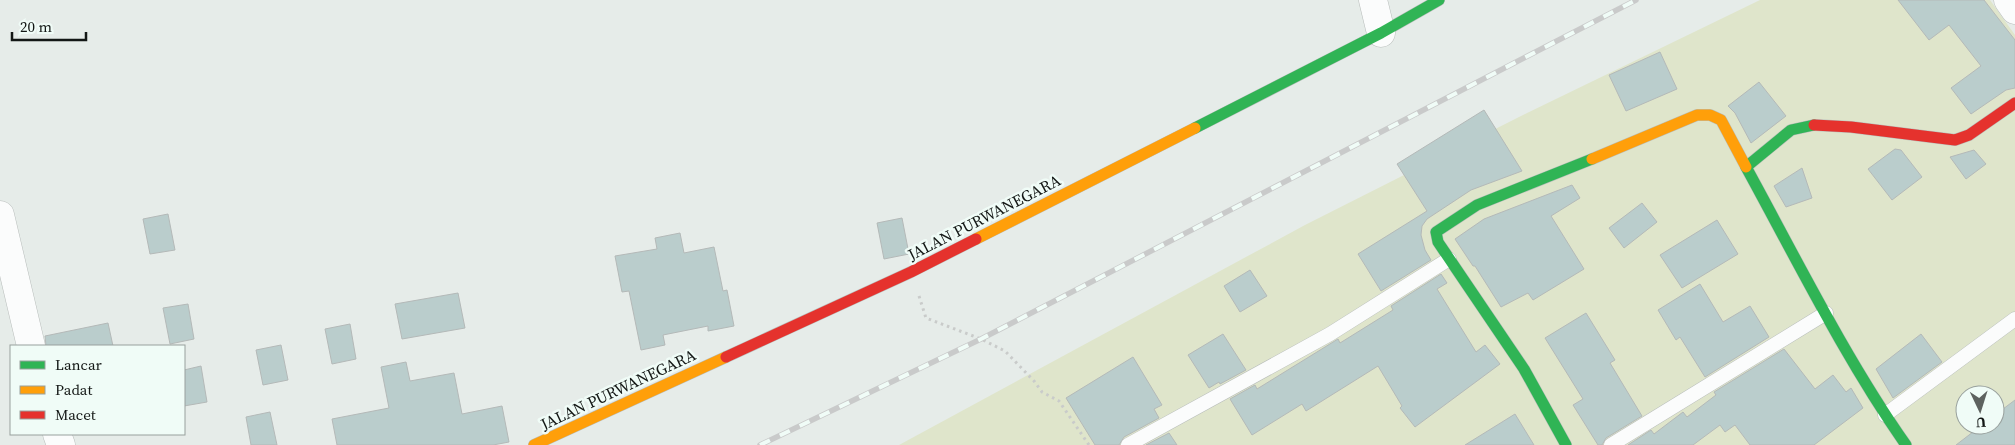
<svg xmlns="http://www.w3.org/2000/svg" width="2015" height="445" font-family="'Source Serif 4',serif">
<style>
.green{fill:#dfe5cb;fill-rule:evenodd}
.building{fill:#bacdcc;stroke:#b4b9b8}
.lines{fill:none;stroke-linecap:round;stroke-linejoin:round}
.lane-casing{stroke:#b8bdbb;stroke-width:15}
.street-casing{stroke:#b8bdbb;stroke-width:29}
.fast-casing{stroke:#b8bdbb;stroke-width:12}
.slow-casing{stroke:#b8bdbb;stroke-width:12}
.jam-casing{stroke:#b8bdbb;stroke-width:12}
.path{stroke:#c9cbca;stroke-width:3;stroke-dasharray:2.5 4;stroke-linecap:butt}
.lane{stroke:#fbfcfc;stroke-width:14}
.street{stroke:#fbfcfc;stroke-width:28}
.fast{stroke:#30b455;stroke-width:11}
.slow{stroke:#ff9f0a;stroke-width:11}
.jam{stroke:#e5322d;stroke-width:11}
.rail-casing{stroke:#c9caca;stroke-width:5.5}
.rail{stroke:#f0fcf7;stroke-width:4;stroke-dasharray:11;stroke-linecap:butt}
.labels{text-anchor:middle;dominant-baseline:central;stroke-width:5;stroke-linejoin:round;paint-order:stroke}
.street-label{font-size:16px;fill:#131715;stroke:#f0fcf7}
</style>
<rect width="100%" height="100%" fill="#e6ece9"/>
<path class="green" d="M1760 0H1990L2015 35V445H899L1305 225 1521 116ZM1965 395H1995V425H1965Z"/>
<path class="building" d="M1898 0H1984L2015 40V88L2006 90 1971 114 1951 88 1981 66 1949 25 1929 40Z
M1660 52 1677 89 1626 111 1609 75Z
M1759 82 1786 116 1751 143 1735 113 1728 106Z
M1484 110 1522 171 1471 190 1427 219 1422 226 1421 235 1425 250 1431 260 1381 291 1358 254 1427 211 1397 164Z
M1895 149 1901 150 1922 177 1892 200 1868 169Z
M1974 150 1986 164 1966 179 1950 157Z
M1802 168 1812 198 1786 207 1774 186Z
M1572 185 1580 198 1551 216 1584 269 1533 300 1528 293 1501 307 1475 266H1473L1455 239 1484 219Z
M1642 203 1657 222 1624 248 1609 228Z
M168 214 175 250 150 254 143 219Z
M902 218 909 254 884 259 877 223Z
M1717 220 1738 254 1682 288 1660 255Z
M680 233 684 253 714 247 723 291 727 290 734 326 708 331V326L663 335 665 345 641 350 629 291 622 292 615 256 657 249 655 238Z
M1250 270 1267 296 1240 312 1224 286Z
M1441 274 1447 283 1437 289 1476 352 1485 345 1500 364 1415 427 1400 408 1402 406 1378 366 1306 411 1302 404 1252 435 1230 399 1255 385 1257 389 1338 339 1340 343 1393 310 1391 306Z
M1700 284 1723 322 1750 306 1769 337 1705 377 1680 337 1676 340 1658 310Z
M458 293 465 328 402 339 395 304Z
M188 304 194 339 170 344 163 308Z
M1586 313 1615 360 1610 363 1642 416 1606 438 1602 445H1598L1573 405 1583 399 1545 338Z
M108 323 113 346H46L45 336Z
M350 324 356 359 332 364 325 329Z
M1223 334 1246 370 1220 384 1219 382 1209 388 1188 355Z
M1921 334 1942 362 1893 398 1876 369Z
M281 345 288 380 263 385 256 350Z
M1784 349 1815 389 1833 375 1846 392 1851 388 1863 408 1814 445H1750L1735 425 1725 432 1720 425 1693 445H1628L1651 430 1654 434 1683 412 1687 417 1716 395 1714 392Z
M1133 357 1162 405 1154 409 1159 418 1124 437 1119 445H1095L1066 398Z
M406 362 410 381 454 373 462 414 502 406 509 442 493 445H337L332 419 389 408 381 367Z
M201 366 207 402 184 406V370Z
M2015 400V445H1956L1982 425H1995V415Z
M270 412 277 445H251L246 417Z
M1515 414 1534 445H1465Z
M1169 433 1177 445H1146Z"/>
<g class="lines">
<g class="lane-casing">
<path id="lane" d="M1885 415 2015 319
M1128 445 1330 334 1449 259
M1611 445 1826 313"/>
</g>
<g class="street-casing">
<path id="street" d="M1373 0 1381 33
M2008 0 2015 10
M0 215 31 346
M57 434 61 445"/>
</g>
<g class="fast-casing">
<path id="fast" d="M1814 125 1791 130 1746 167C1797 260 1845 358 1906 445
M1195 128 1381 33 1439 0
M1566 445 1524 369 1438 242 1436 232 1477 205 1592 159"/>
</g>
<g class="slow-casing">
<path id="slow" d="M1592 159 1697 115H1710L1721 120 1746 167
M976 239 1195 128
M534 445 726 357"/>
</g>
<g class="jam-casing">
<path id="jam" d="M1814 125 1851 127 1955 140 1969 135 2015 103
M726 357 911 272 976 239"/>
</g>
<path class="path" d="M919 296 926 318 981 339 1005 351 1034 381 1042 392 1059 401 1089 445"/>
<use href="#lane" class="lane"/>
<use href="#street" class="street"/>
<use href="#fast" class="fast"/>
<use href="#slow" class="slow"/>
<use href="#jam" class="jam"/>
<g class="rail-casing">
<path id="rail" d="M760 445 981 339 1636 0"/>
</g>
<use href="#rail" class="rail"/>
</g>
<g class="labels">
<g class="street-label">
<text transform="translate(984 217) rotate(-27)">JALAN PURWANEGARA</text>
<text transform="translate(618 389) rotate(-25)">JALAN PURWANEGARA</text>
</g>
</g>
<rect x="10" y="345" width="175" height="90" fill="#f0fcf7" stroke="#98a09d"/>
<rect x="20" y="361" width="25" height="8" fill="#30b455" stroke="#98a09d"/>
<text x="55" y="370" font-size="15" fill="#131715">Lancar</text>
<rect x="20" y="386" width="25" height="8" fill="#ff9f0a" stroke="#98a09d"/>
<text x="55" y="395" font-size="15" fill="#131715">Padat</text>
<rect x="20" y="411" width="25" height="8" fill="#e5322d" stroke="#98a09d"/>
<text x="55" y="420" font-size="15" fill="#131715">Macet</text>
<g transform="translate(1980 410) rotate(176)"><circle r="24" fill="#f0fcf7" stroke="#98a09d"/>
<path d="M0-4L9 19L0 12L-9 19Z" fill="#5d625f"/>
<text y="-8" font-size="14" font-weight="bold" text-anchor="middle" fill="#131715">U</text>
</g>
<path d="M12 32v8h74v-8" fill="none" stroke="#131715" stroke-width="2.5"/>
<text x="20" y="32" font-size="15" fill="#131715" stroke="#f0fcf7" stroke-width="4" paint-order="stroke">20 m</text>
</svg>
